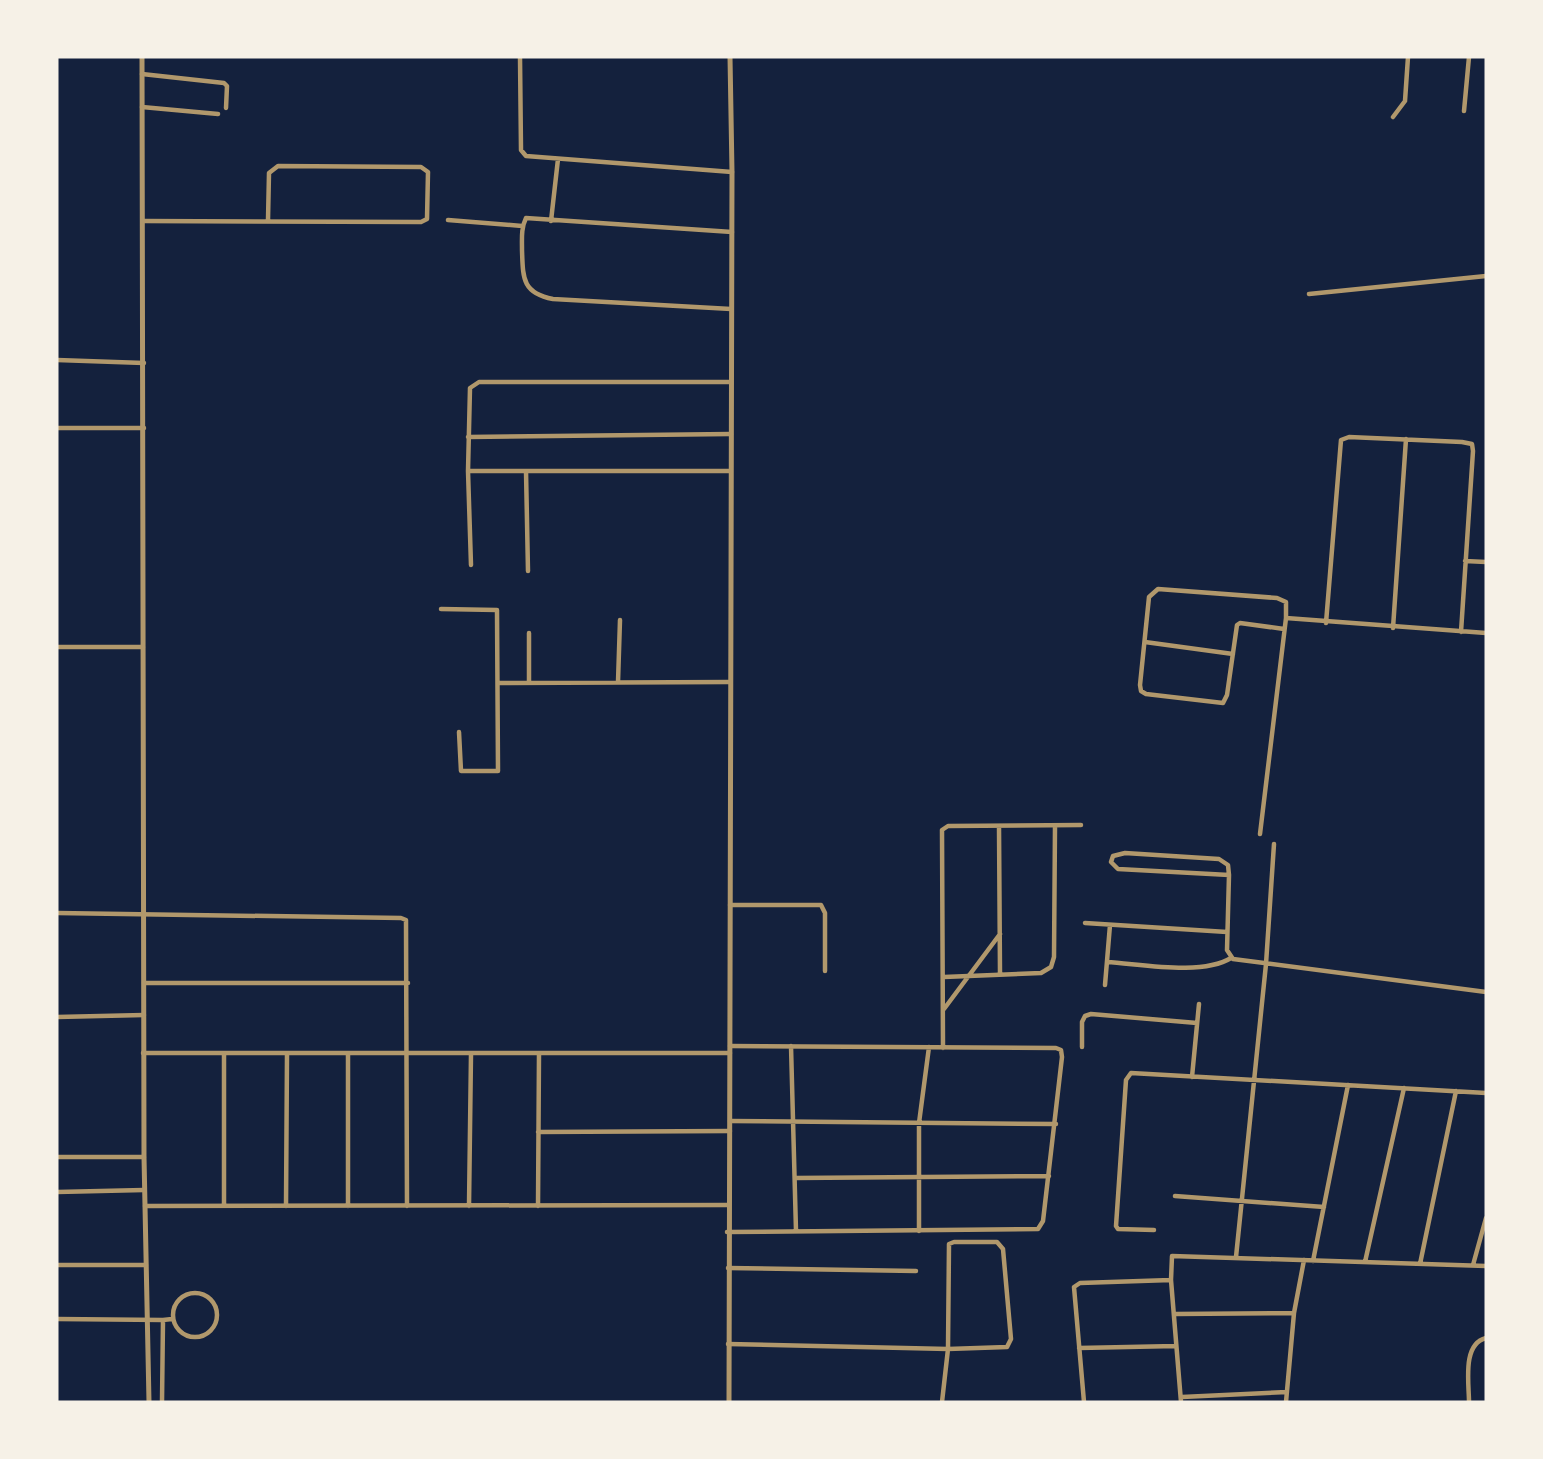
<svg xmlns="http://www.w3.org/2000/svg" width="1543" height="1459" font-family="Roboto,sans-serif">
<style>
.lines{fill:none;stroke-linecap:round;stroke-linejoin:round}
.minor{stroke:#b1986c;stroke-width:4.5}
.tertiary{stroke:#b1986c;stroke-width:5}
</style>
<rect width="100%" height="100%" fill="#14213d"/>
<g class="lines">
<path class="minor" d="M520 57 521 150 526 156 732 172
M142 74 224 83 227 86 226 108
M142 107 218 114
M1464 111 1469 57
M1393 117 1405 101 1408 57
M448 220 522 226
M143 221 421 222 427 219 428 172 421 167 278 166 269 173 268 220
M551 221 558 159
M1309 294 1486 276
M731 309 553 299C522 293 523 278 522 250 522 238 521 228 526 218L732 232
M57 360 144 363
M57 428H144
M468 437 731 434
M468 471 471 565
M526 471 528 571
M730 471H468L470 388 479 382H731
M1465 561 1486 562
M441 609 497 610 498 771H461L459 732
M1286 618 1486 633
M1326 623 1341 440 1349 437 1462 442 1472 444 1473 451 1461 632
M1393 628 1406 439
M529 633V683
M1145 642 1233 654
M57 647H143
M618 682 620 620
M500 683 729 682
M999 826 1000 974
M1260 834 1286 618V602L1277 598 1158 589 1149 597 1140 685 1141 691 1146 694 1223 703 1227 695 1237 625 1240 623 1284 629
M1229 875 1118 869 1111 862 1113 856 1125 853 1219 859 1228 865 1229 875 1227 950 1233 959 1486 992
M730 905H821L825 913V971
M57 913 401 918 406 920 407 1206
M1085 923 1227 932
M1107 962C1141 964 1202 976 1231 958
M944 977 1041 973 1051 967 1054 957 1055 826
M144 983H408
M1105 985 1110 925
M944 1009 1000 934
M57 1017 144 1015
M791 1046 796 1231
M1082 1047V1022L1085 1016 1091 1014 1197 1023
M943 1048 942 830 948 826 1081 825
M143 1053H730
M1192 1077 1199 1004
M730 1121 1056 1124
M538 1132 730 1131
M57 1157H144
M796 1178 1049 1176
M57 1192 144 1190
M1175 1196 1324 1207
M224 1205V1053
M145 1206 728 1205
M286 1206 287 1054
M348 1206V1055
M469 1206 471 1054
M538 1206 539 1053
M1154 1230 1118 1229 1116 1226 1126 1080 1131 1073 1486 1093
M919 1231V1123L929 1047
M727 1232 1038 1229 1043 1221 1062 1057 1061 1050 1056 1048 730 1046
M1236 1257 1266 964 1274 844
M1313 1261 1348 1085
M1365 1262 1404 1088
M1420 1264 1456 1091
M57 1265H146
M1473 1265 1486 1218
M728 1268 916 1271
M173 1315a22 22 0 1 1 44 0a22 22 0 1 1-44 0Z
M1175 1314 1294 1313
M57 1319 163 1320
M728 1344 948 1349 1007 1347 1011 1339 1003 1249 997 1242H954L949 1244 948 1349 942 1402
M1079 1348 1176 1346
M1182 1397 1287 1392
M162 1402 163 1320 172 1319
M1084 1402 1074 1287 1080 1283 1171 1280
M1181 1402 1171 1280 1172 1256 1486 1266
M1286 1402 1294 1313 1304 1260
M1469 1402C1469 1383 1462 1344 1486 1338"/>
<path class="tertiary" d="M142 57 144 1157 149 1402
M729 1402 732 172 730 57"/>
</g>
<rect width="1543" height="1459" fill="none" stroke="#f6f1e7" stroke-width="117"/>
</svg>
